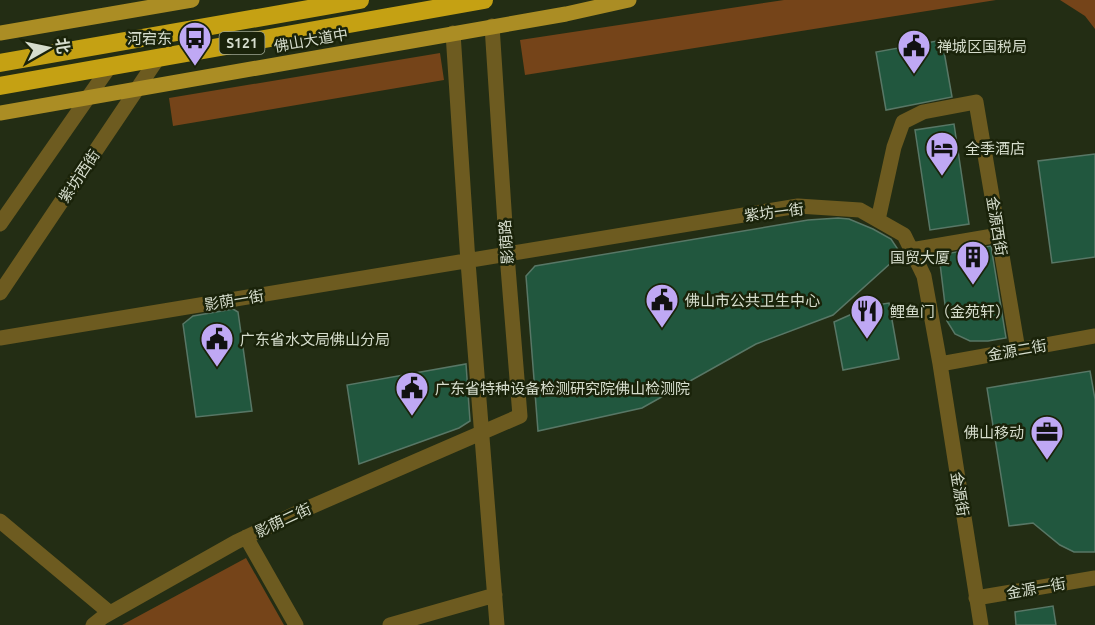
<svg xmlns="http://www.w3.org/2000/svg" width="1095" height="625" font-family="Ubuntu,'Noto Sans SC',sans-serif">
<style>
.green{fill:#754419}
.building{fill:#21573e;stroke:#587766;stroke-width:1.5}
.lines{fill:none;stroke-linecap:round;stroke-linejoin:round}
.minor{stroke:#6d5b20;stroke-width:15}
.major{stroke:#ab8d24;stroke-width:15}
.highway{stroke:#c5a113;stroke-width:18}
.labels{text-anchor:middle;dominant-baseline:central;stroke-width:5;stroke-linejoin:round;paint-order:stroke}
.shield{fill:#1a230a;stroke:#9ea592;stroke-width:1.5}
.shield-label{font-size:14px;font-weight:bold;fill:#d6ddcd}
.poi-label{font-size:15px;fill:#d6ddcd;stroke:#1a230a;text-anchor:start}
.street-label{font-size:15px;fill:#d6ddcd;stroke:#1a230a}
</style>
<rect width="100%" height="100%" fill="#232d14"/>
<path class="green" d="M784 0H996L525 75 520 40Z
M1060 0H1095V29L1085 16Z
M440 53 444 80 173 126 169 98Z
M246 558 284 625H122Z"/>
<path class="building" d="M942 40 952 97 886 110 876 52Z
M954 124 969 224 930 230 915 130Z
M1095 154V257L1052 263 1038 161Z
M838 218 849 219 873 229 891 239 899 251 893 261 833 315 756 344 642 408 538 431 526 276 535 266 808 220Z
M991 246 1006 338 988 341H970L955 334 947 321 939 255Z
M889 303 899 359 843 370 834 322 870 306Z
M233 309 238 312 252 411 196 417 183 324 193 316Z
M466 364 470 421 459 428 359 464 347 385Z
M1090 371 1095 399V552H1074L1060 545 1033 523 1009 526 987 388Z
M1053 606 1056 625H1016L1015 612Z"/>
<g class="lines">
<path class="minor" d="M453 33 468 262 497 625
M878 220 894 147 903 122 923 112 976 102 1018 350
M0 224 110 66
M911 250 999 235
M0 293 158 58
M0 338 798 206 860 210 904 235 924 276 940 364 981 625
M940 364 1095 336
M0 521 110 613
M246 537 296 625
M976 598 1095 578
M93 625 103 617 236 542 299 512 520 416 507 255 492 26
M390 625 495 595"/>
<path class="major" d="M0 33 192 0
M0 113 566 14 629 0"/>
<path class="highway" d="M0 63 360 0
M0 86 484 0"/>
</g>
<defs>
<g id="bus-pin" transform="scale(1.725)"><path d="M0 17L-7.5 6A9.5 9.5 0 1 1 7.5 6Z" fill="#bfa8f4" stroke="#1a230a"/><path d="M-5-6H5V4H4V6H2V4H-2V6H-4V4H-5ZM-3.5-4V0h7V-4ZM-3.5 1.2v1.5H-2V1.2ZM2 1.2v1.5H3.5V1.2Z" fill="#111"/></g>
<g id="civic-pin" transform="scale(1.725)"><path d="M0 17L-7.5 6A9.5 9.5 0 1 1 7.5 6Z" fill="#bfa8f4" stroke="#1a230a"/><path d="M-.6-6.5H3V-4.5H.6V-3L4-1V1h2V6H-6V1h2V-1L-.6-3ZM-1.2 2.5V6h2.4V2.5Z" fill="#111"/></g>
<g id="hotel-pin" transform="scale(1.725)"><path d="M0 17L-7.5 6A9.5 9.5 0 1 1 7.5 6Z" fill="#bfa8f4" stroke="#1a230a"/><path d="M-6-4.5h1.5V1H6V5H4.5V3h-9V5H-6ZM-4 0a1.8 1.8 0 1 1 3.6 0ZM.5 0V-2.5h3Q6-2.5 6 0Z" fill="#111"/></g>
<g id="building-pin" transform="scale(1.725)"><path d="M0 17L-7.5 6A9.5 9.5 0 1 1 7.5 6Z" fill="#bfa8f4" stroke="#1a230a"/><path d="M-4-6H4V6H1V3H-1V6H-4ZM-2.5-4.3h1.7v1.8h-1.7ZM.8-4.3h1.7v1.8H.8ZM-2.5-1h1.7V.8h-1.7ZM.8-1h1.7V.8H.8Z" fill="#111"/></g>
<g id="restaurant-pin" transform="scale(1.725)"><path d="M0 17L-7.5 6A9.5 9.5 0 1 1 7.5 6Z" fill="#bfa8f4" stroke="#1a230a"/><path d="M-5-6h1v4h1v-4h1v4h1v-4h1v5L-1.5 .5V6h-2V.5L-5-1ZM5-6V6H3V1.5H1.5Q1.5-4 5-6Z" fill="#111"/></g>
<g id="office-pin" transform="scale(1.725)"><path d="M0 17L-7.5 6A9.5 9.5 0 1 1 7.5 6Z" fill="#bfa8f4" stroke="#1a230a"/><path d="M-6-3h4V-5.5h4V-3h4V5H-6ZM-1-4.5V-3h2v-1.5ZM-6 0V1H6V0Z" fill="#111"/></g>
</defs>
<g fill-rule="evenodd">
<use href="#bus-pin" x="195" y="38"/>
<use href="#civic-pin" x="914" y="46"/>
<use href="#hotel-pin" x="942" y="148"/>
<use href="#building-pin" x="973" y="257"/>
<use href="#civic-pin" x="662" y="300"/>
<use href="#restaurant-pin" x="867" y="311"/>
<use href="#civic-pin" x="217" y="339"/>
<use href="#civic-pin" x="412" y="388"/>
<use href="#office-pin" x="1047" y="432"/>
</g>
<g class="labels">
<rect class="shield" x="219.5" y="32" width="45" height="22" rx="4.5"/>
<g class="shield-label">
<text x="242" y="43">S121</text>
</g>
<g class="poi-label">
<text x="172" y="38" text-anchor="end">河宕东</text>
<text x="937" y="46">禅城区国税局</text>
<text x="965" y="148">全季酒店</text>
<text x="950" y="257" text-anchor="end">国贸大厦</text>
<text x="685" y="300">佛山市公共卫生中心</text>
<text x="890" y="311">鲤鱼门（金苑轩）</text>
<text x="240" y="339">广东省水文局佛山分局</text>
<text x="435" y="388">广东省特种设备检测研究院佛山检测院</text>
<text x="1024" y="432" text-anchor="end">佛山移动</text>
</g>
<g class="street-label">
<text transform="translate(311 40) rotate(-10)">佛山大道中</text>
<text transform="translate(79 176) rotate(-56)">紫坊西街</text>
<text transform="translate(774 212) rotate(-7)">紫坊一街</text>
<text transform="translate(997 226) rotate(81)">金源西街</text>
<text transform="translate(506 242) rotate(-94)">影荫路</text>
<text transform="translate(234 300) rotate(-9)">影荫一街</text>
<text transform="translate(1017 350) rotate(-10)">金源二街</text>
<text transform="translate(960 494) rotate(81)">金源街</text>
<text transform="translate(283 520) rotate(-25)">影荫二街</text>
<text transform="translate(1036 588) rotate(-10)">金源一街</text>
</g>
</g>
<g transform="translate(48 48) rotate(81)" stroke="#1a230a" stroke-width="4.5" paint-order="stroke">
<path d="M0-4.5L10 22L0 15L-10 22Z" fill="#d6ddcd"/>
<text y="-9" font-size="16" font-weight="bold" text-anchor="middle" fill="#d6ddcd">北</text>
</g>
</svg>
